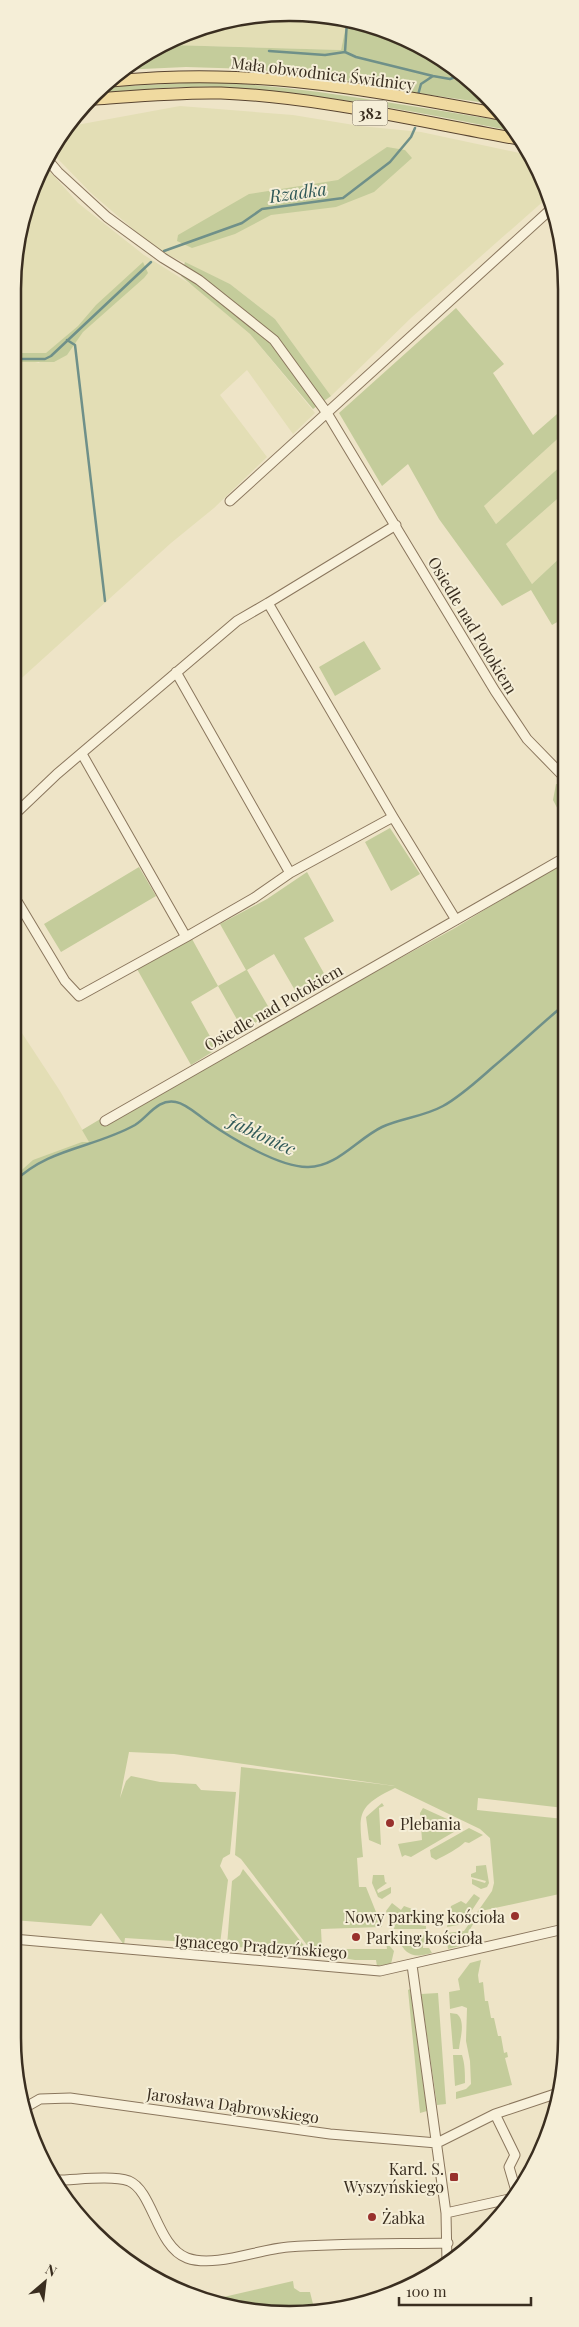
<svg xmlns="http://www.w3.org/2000/svg" width="579" height="2327" font-family="'Playfair Display',serif">
<style>
.farmland{fill:#e3deb5}
.green{fill:#c4cc9b}
.lines{fill:none;stroke-linecap:round;stroke-linejoin:round}
.stream{stroke:#6f9089;stroke-width:2.5}
.minor-casing{stroke:#8a765d;stroke-width:11}
.major-casing{stroke:#584430;stroke-width:13}
.minor{stroke:#f8f1db;stroke-width:9}
.major{stroke:#f0daa0;stroke-width:11}
.poi-dot{fill:#98312d;stroke:#f5eed7;stroke-width:2}
.labels{text-anchor:middle;dominant-baseline:central;stroke-width:4;stroke-linejoin:round;paint-order:stroke}
.shield{fill:#f5eed7;stroke:#726857;stroke-width:1}
.shield-label{font-size:15px;font-weight:bold;fill:#3a2e20}
.street-label{font-size:16px;fill:#3a2e20;stroke:#f5eed7}
.poi-label{font-size:16px;fill:#3a2e20;stroke:#f5eed7;text-anchor:start}
.water-label{font-size:18px;font-style:italic;fill:#305958;stroke:#f5eed7}
.rim{fill:none;stroke:#3a2e20;stroke-width:2.5}
</style>
<rect width="100%" height="100%" fill="#eee4c7"/>
<path class="farmland" d="M326 15 347 21 341 50 171 45 218 22Z
M180 106 293 115 360 126 421 132 529 155 534 162 547 198 412 317 331 396 275 319 230 284 168 255 140 235 91 193 58 159 52 149 71 126Z
M45 166 78 203 144 255 195 287 250 334 315 413 293 434 247 370 220 395 267 457 214 508 171 543 14 685 15 362 27 360 39 363 46 353H15V253Z
M564 433V463L496 524 484 506Z
M564 493V554L532 584 506 544Z
M14 1021 60 1091 93 1148 14 1192Z"/>
<path class="green" d="M347 21 412 41 486 94 493 104 251 69 186 67 120 70 171 45 341 50Z
M208 82C308 86 406 106 505 121L512 131C414 111 315 92 215 87 177 86 138 90 100 93L106 87Z
M387 147 405 150 412 158 374 192 336 207 271 215 235 234 192 248 177 241 178 235 249 194 338 180Z
M143 262 148 273 144 278 83 332 67 355 54 362H15V353H46L78 326 96 305Z
M185 262 230 284 275 319 331 396 313 409 250 334 181 276Z
M456 308 504 364 493 373 533 435 564 408V433L484 506 496 524 564 463V493L506 544 532 584 564 554V627L559 621 552 625 531 590 502 606 439 519 408 464 382 486 339 413Z
M364 641 381 669 335 696 319 667Z
M556 784 564 785V821L553 800Z
M390 828 420 874 391 891 365 842Z
M564 861V1808L478 1798 477 1810 564 1819V1893L481 1911 460 1946 448 1949 446 1933 464 1931 492 1891 494 1883 490 1838 480 1829 395 1788C353 1808 360 1816 363 1857L357 1858 359 1887H366L382 1927 321 1929 322 1949H387L386 1942 394 1951 391 1964 377 1966 376 1960H355L313 1953 241 1859 235 1855 241 1767 395 1786 174 1754 129 1752 120 1798 126 1781 131 1776 160 1782 196 1784 201 1790 236 1792 230 1854 223 1858 220 1866 228 1880 220 1944 125 1938 124 1945 101 1913 91 1926 13 1920 14 1177 33 1160 82 1142H89L82 1130 102 1118 106 1125 179 1080 455 928Z
M139 867 156 896 61 952 44 924Z
M307 872 334 921 304 938 330 984 300 999 274 954 247 970 272 1013 243 1030 218 986 191 1002 217 1049 191 1065 137 969 192 939 218 986 246 970 220 924 267 899Z
M382 1803 384 1806 379 1808 381 1845 369 1840 366 1817Z
M423 1808 458 1824 459 1829 411 1857 405 1855 402 1857 398 1844 422 1840 420 1813Z
M469 1828 483 1835 469 1843 465 1842C459 1848 446 1855 436 1860L431 1857 430 1850Z
M486 1865 489 1883 487 1887 481 1889 472 1884V1879L485 1883 486 1881 471 1877V1874L476 1872V1866Z
M243 1869 310 1953 227 1946 232 1881 240 1875Z
M373 1875H384L385 1882 387 1883 377 1890 378 1893 391 1887V1893L382 1899 378 1897 372 1883Z
M474 1894 480 1898 463 1924 447 1927 451 1906 461 1901 466 1904Z
M392 1903 401 1910 404 1906 415 1910 419 1925 426 1926V1929H394L386 1911Z
M427 1935 428 1946 423 1945V1948H429L432 1953C414 1958 406 1956 398 1939L400 1936Z
M481 1960 478 1975 479 1983 483 1982 485 2001H488L491 2018H494L498 2036H501L504 2053 507 2052 508 2057 505 2058 512 2085 456 2099V2092L466 2089 471 2084 470 2061 466 2041 467 2008 462 2006 450 2009 449 1992 460 1990 458 1979 470 1963Z
M410 1989 427 2111 420 2113 408 1990Z
M438 1993 446 2104 437 2105 421 1994Z
M450 2013 457 2014C466 2021 460 2039 459 2049H453Z
M453 2055H462C465 2064 465 2074 465 2083L455 2086Z
M293 2281 294 2288 300 2292H310L314 2308 271 2314 215 2299Z"/>
<g class="lines">
<path class="stream" d="M269 51 325 55 345 52 356 57 433 76 450 79 460 75
M345 52 347 21
M418 95 421 84 433 76
M164 251 242 223 262 209 343 198 390 162 411 137 415 128
M67 340 75 345 105 601
M15 359H45L51 356 151 262
M14 1182C48 1148 94 1148 135 1125 148 1117 158 1098 176 1102 187 1104 199 1116 208 1122 231 1138 279 1167 307 1167 336 1168 357 1139 382 1127 401 1118 423 1117 443 1106 461 1096 477 1081 493 1067 517 1047 540 1025 564 1005"/>
<g class="minor-casing">
<path id="minor" d="M47 159 58 172 107 217 163 258 199 280 274 340 327 413 495 691 527 739 564 777
M230 501 551 209
M268 603 396 525
M176 672 290 873
M82 754 186 937 254 898 290 873 393 817
M14 815 57 774 237 621 268 603 393 817 456 920
M14 896 65 981 79 996 186 937
M105 1121 564 858
M13 1939 380 1971 564 1929
M412 1965 446 2213 447 2263
M26 2107 40 2099 70 2098 330 2134 437 2143 495 2114 558 2093
M495 2114 515 2155 509 2167 516 2191
M57 2180C76 2180 111 2175 129 2181 153 2191 157 2247 187 2258 215 2268 259 2249 288 2247 341 2243 395 2244 448 2243
M446 2213 509 2199"/>
</g>
<g class="major-casing">
<path id="major" d="M111 81C146 78 181 76 217 77 311 78 407 97 500 114
M95 99C137 96 179 92 221 93 320 97 420 122 518 139"/>
</g>
<use href="#minor" class="minor"/>
<use href="#major" class="major"/>
</g>
<g class="poi-dot">
<circle cx="390" cy="1823" r="5"/>
<circle cx="515" cy="1916" r="5"/>
<circle cx="356" cy="1937" r="5"/>
<rect x="449" y="2172" width="10" height="10" rx="2.5"/>
<circle cx="372" cy="2217" r="5"/>
</g>
<g class="labels">
<rect class="shield" x="352.5" y="100.5" width="35" height="25" rx="4"/>
<g class="shield-label">
<text x="370" y="113">382</text>
</g>
<g class="street-label">
<text transform="translate(323 73) rotate(7)">Mała obwodnica Świdnicy</text>
<text transform="translate(473 625) rotate(59)">Osiedle nad Potokiem</text>
<text transform="translate(273 1007) rotate(-30)">Osiedle nad Potokiem</text>
<text transform="translate(261 1946) rotate(4)">Ignacego Prądzyńskiego</text>
<text transform="translate(233 2105) rotate(8)">Jarosława Dąbrowskiego</text>
</g>
<g class="poi-label">
<text x="400" y="1823">Plebania</text>
<text x="505" y="1916" text-anchor="end">Nowy parking kościoła</text>
<text x="366" y="1937">Parking kościoła</text>
<text x="444" y="2168" text-anchor="end">Kard. S.<tspan x="444" dy="18">Wyszyńskiego</tspan></text>
<text x="382" y="2217">Żabka</text>
</g>
<g class="water-label">
<text transform="translate(298 192) rotate(-8)">Rzadka</text>
<text transform="translate(261 1134) rotate(25)">Jabłoniec</text>
</g>
</g>
<path d="M0 0H579V2327H0ZM289 21H290A268 268 0 0 1 558 289V2038A268 268 0 0 1 290 2306H289A268 268 0 0 1 21 2038V289A268 268 0 0 1 289 21Z" fill="#f5eed7" fill-rule="evenodd"/>
<path class="rim" d="M289 21H290A268 268 0 0 1 558 289V2038A268 268 0 0 1 290 2306H289A268 268 0 0 1 21 2038V289A268 268 0 0 1 289 21Z"/>
<g transform="translate(45 2282) rotate(28)" stroke="#f5eed7" stroke-width="4" paint-order="stroke">
<path d="M0-4L9 19L0 12L-9 19Z" fill="#3a2e20"/>
<text y="-8" font-size="14" font-weight="bold" text-anchor="middle" fill="#3a2e20">N</text>
</g>
<path d="M399 2297v8h132v-8" fill="none" stroke="#3a2e20" stroke-width="2.5"/>
<text x="406" y="2297" font-size="15" fill="#3a2e20" stroke="#f5eed7" stroke-width="4" paint-order="stroke">100 m</text>
</svg>
